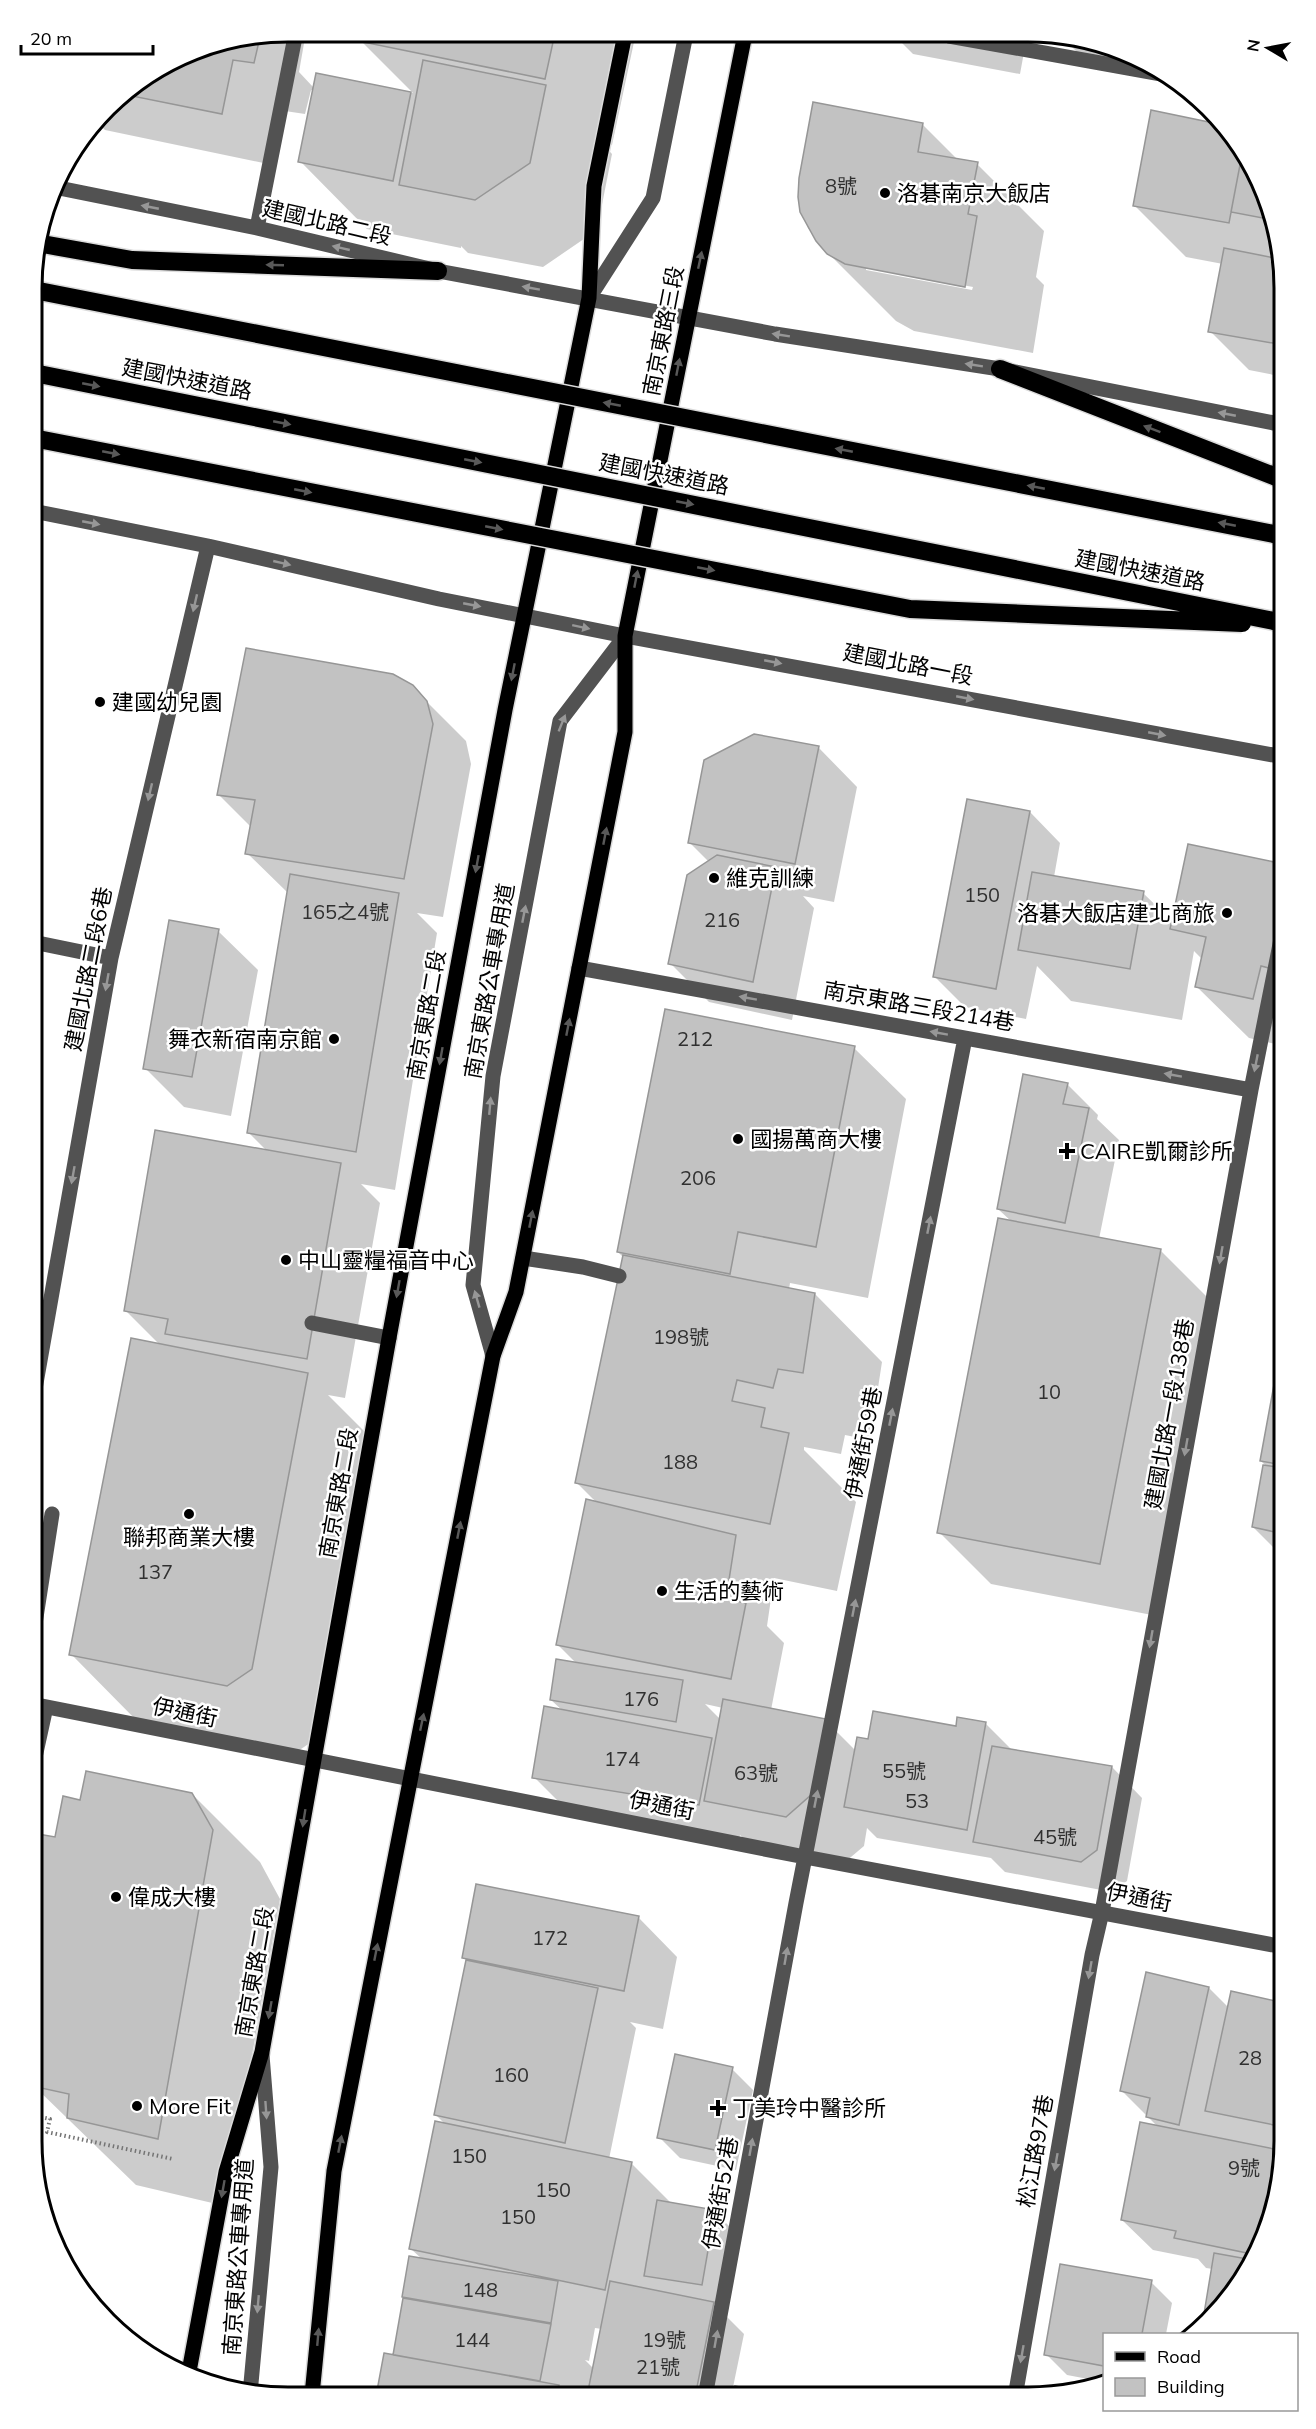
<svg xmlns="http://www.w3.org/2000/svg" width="1316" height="2429" font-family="Mulish,'Noto Sans TC',sans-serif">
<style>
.shadow{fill:#0003;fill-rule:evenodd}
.building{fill:#c2c2c2;stroke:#969696;stroke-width:1.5}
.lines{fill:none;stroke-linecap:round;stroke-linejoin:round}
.major-casing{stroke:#dbdbdb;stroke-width:18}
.highway-casing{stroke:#dbdbdb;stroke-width:21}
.path{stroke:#747474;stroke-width:4;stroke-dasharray:1.5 3;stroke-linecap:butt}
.minor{stroke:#525252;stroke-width:15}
.major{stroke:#000;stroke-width:15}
.highway{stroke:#000;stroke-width:18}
.highway-bridge-casing{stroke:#dbdbdb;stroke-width:21;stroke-linecap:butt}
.highway-bridge{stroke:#000;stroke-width:18}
.oneway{fill:#979797}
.oneway2{fill:#595959}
.poi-dot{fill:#000;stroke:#fff;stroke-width:2}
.labels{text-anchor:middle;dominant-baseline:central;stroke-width:5;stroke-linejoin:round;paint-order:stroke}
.number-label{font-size:20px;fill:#303030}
.poi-label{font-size:22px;fill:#000;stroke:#fff;text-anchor:start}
.street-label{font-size:22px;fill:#000;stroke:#fff}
.rim{fill:none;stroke:#000;stroke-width:3}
</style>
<rect width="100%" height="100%" fill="#fff"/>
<path class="shadow" d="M288 32H306L299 72 314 88 317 75 413 93 360 40 361 32 625 34 634 42 612 145 602 143 612 154 597 230 543 267 468 253 461 246V248L367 229 300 161 314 91 311 90 305 114 285 111 273 165 105 130 98 123 119 95 190 51Z
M894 35 1027 36 1020 74 913 54Z
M1061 36H1077L1141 58 1158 69 1079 54Z
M1152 112 1224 126 1241 145 1271 205 1284 288V377L1249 370 1210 331 1223 264 1186 257 1134 205Z
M922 124 958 160 977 164 1044 231 1036 277 1044 285 1033 353 914 331 896 321 828 253 808 228 802 212ZM866 267 973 287 972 290 866 270Z
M412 687 466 741 471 764 443 917 417 913 437 933 395 1190 361 1184 380 1203 345 1398 328 1395 375 1442 319 1737 295 1753 138 1722 71 1654 160 1345 125 1310 267 1151 249 1133 288 893 247 853 252 828 218 794Z
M818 747 857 787 834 902 803 896 814 908 792 1020 709 1002 670 963 709 862 690 843Z
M1030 812 1060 843 1054 877 1143 893 1173 922 1278 864 1284 871V904H1281L1269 976 1284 904V1046L1249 1038 1197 987 1203 960 1194 951 1182 1020 1071 1001 1037 966 1026 1019 965 1007 934 976Z
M218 931 258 970 231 1116 184 1107 145 1068Z
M854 1048 906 1099 868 1298 790 1283 789 1289 815 1294 882 1362 870 1440 845 1435 841 1454 804 1447V1450L856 1502 837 1591 774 1578 767 1626 784 1643 771 1710 825 1720 856 1751 869 1741 986 1724 1013 1751 1112 1767 1142 1798 1127 1881 1112 1892 1005 1872 991 1858 877 1838 867 1828 864 1846 838 1868 757 1852 740 1835 738 1843 573 1816 534 1777 563 1711 551 1700 577 1664 558 1645 598 1504 576 1482 624 1258 618 1252ZM705 1704 723 1708 721 1720Z
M1067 1084 1098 1115 1097 1119 1119 1140 1099 1239 1160 1250 1212 1302 1152 1615 991 1584 939 1532 1012 1222 998 1209Z
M1284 1338V1558L1253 1527 1268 1468 1261 1461Z
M192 1794 260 1862 280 1899 225 2206 136 2185 34 2086 35 2081 32 2077V1835L56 1838 81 1802Z
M638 1917 677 1957 663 2029 630 2022 636 2028 609 2159 631 2163 672 2204 714 2211 735 2232 723 2305 714 2304 744 2334 731 2397 378 2396 398 2357 407 2300 404 2297 422 2259 411 2249 446 2125 435 2114 467 1961 464 1957ZM595 2328 602 2329 594 2369 585 2360 589 2361Z
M1209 1988 1229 2008 1284 2004V2158L1265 2239 1232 2297 1204 2325 1213 2269 1206 2268 1198 2259 1153 2250 1122 2220 1158 2127 1121 2090Z
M732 2069 753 2090 736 2170 680 2158 659 2137Z
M1151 2282 1172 2303 1166 2334H1104V2382L1067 2375 1046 2354Z"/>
<path class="building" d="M360 32 555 33 545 79 358 41Z
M260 37 254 63 233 60 222 114 122 94 190 51Z
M423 60 546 85 530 163 475 200 399 185Z
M316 73 411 92 393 181 298 162Z
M813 102 923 123 918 152 978 162 968 214 977 216 965 287 845 264 827 254 816 241 800 212 798 197 799 178Z
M1151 110 1223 125 1241 145 1243 149 1229 223 1133 206Z
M1243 149 1271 205 1273 220 1231 212Z
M1224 248 1280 259 1284 288V345L1208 332Z
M246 648 393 674 413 685 427 701 433 724 404 879 245 854 255 800 217 795Z
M754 734 819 746 795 864 688 843 704 760Z
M967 799 1030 811 996 989 933 977Z
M1188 844 1279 863 1276 876 1284 878V896L1269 968 1261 966 1253 999 1195 987 1206 937 1170 929Z
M717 855 776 867 753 982 668 964 687 875Z
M1032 872 1144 891 1130 969 1018 950Z
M290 874 399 893 356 1152 247 1133Z
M169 920 219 929 192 1077 143 1069Z
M665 1009 855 1046 816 1247 738 1232 730 1274 617 1252Z
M1023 1074 1068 1083 1063 1104 1089 1108 1065 1223 997 1209Z
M155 1130 341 1163 307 1359 165 1334 168 1319 124 1311Z
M998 1218 1161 1249 1100 1564 937 1533Z
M623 1255 815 1293 803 1373 778 1369 773 1388 737 1380 732 1401 765 1408 761 1427 789 1433 770 1524 575 1483Z
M1284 1330V1465L1260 1461Z
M131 1338 308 1373 252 1669 227 1686 69 1655Z
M1263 1465 1284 1468V1534L1252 1527Z
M586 1499 736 1535 726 1599 746 1603 731 1679 556 1645Z
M556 1659 683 1680 676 1722 550 1700Z
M723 1699 826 1719 812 1794 786 1817 704 1801Z
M544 1706 712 1738 699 1805 532 1778Z
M873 1711 956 1726 957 1717 986 1722 967 1830 844 1807 857 1737 868 1739Z
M992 1746 1112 1766 1097 1850 1081 1862 973 1842Z
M86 1771 192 1793 213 1830 158 2139 67 2118 69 2094 32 2086 37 2066 32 2065V1833L55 1837 63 1796 80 1800Z
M1284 1868V1897L1279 1896Z
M476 1884 639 1916 624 1991 462 1958Z
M466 1960 598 1988 565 2143 434 2115Z
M1146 1972 1209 1987 1179 2125 1146 2117 1150 2098 1120 2091Z
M1231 1991 1284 2003V2127L1205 2111Z
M675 2054 733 2067 715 2150 657 2138Z
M435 2121 632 2162 605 2290 409 2249Z
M1140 2122 1284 2151 1265 2239 1263 2242 1255 2240 1252 2254 1174 2238 1176 2231 1121 2220Z
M657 2200 715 2210 702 2285 644 2276Z
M1214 2253 1253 2260 1232 2297 1202 2326Z
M409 2256 558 2281 551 2323 402 2297Z
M1060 2264 1152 2280 1142 2334H1104V2366L1044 2355Z
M610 2281 714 2302 695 2397 587 2396Z
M403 2298 551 2324 540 2381 393 2355Z
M384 2353 559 2385 557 2396H376Z
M735 2386 788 2397H733Z"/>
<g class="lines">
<g class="major-casing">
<path id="major" d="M188 2377 226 2172 262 2052 389 1338 505 710 589 298 594 186 625 34
M312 2395 334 2171 493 1356 516 1292 625 732V636L745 34"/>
</g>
<g class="highway-casing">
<path id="highway" d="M37 243 132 260 438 271
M1000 369 1284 480"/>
</g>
<path class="path" d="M32 2115 50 2119 47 2132 173 2159"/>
<path class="minor" d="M949 36 1167 75
M54 187 257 228 438 271 775 334 1000 369 1284 425
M257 228 296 32
M589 298 653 198 686 34
M33 511 208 546 439 599 625 636 1284 757
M33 942 111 958
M579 968 1251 1090
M523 1258 583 1267 619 1276
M312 1323 389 1338
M493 1356 473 1285 493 1076 560 721 625 636
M32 1406 111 958 208 546
M32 1643 52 1514
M32 1704 805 1857 1284 1947
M32 1771 46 1707
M250 2394 271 2167 262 2055
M705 2397 796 1903 965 1038
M1015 2397 1092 1955 1102 1912 1251 1090 1284 924"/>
<use href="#major" class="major"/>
<use href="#highway" class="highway"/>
<g class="highway-bridge-casing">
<path id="highway-bridge" d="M34 290 1284 536
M34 373 1284 623
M33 438 910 609 1242 623"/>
</g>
<use href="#highway-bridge" class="highway-bridge"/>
</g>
<defs><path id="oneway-solid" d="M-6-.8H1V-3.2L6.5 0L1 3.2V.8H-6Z" transform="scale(1.5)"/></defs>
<g class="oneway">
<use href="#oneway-solid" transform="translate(150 207) rotate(-169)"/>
<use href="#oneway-solid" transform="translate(341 248) rotate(-167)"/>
<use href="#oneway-solid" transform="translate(531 288) rotate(-170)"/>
<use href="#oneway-solid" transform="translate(781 335) rotate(-171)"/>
<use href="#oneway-solid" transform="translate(974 365) rotate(-171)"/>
<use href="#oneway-solid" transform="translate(1227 414) rotate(-169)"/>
<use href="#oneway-solid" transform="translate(91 523) rotate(11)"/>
<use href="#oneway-solid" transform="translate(282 563) rotate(13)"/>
<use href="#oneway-solid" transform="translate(195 603) rotate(103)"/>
<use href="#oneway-solid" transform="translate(472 605) rotate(11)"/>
<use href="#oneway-solid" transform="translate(581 627) rotate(12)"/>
<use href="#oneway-solid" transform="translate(773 662) rotate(11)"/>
<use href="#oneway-solid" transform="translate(965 698) rotate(11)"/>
<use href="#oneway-solid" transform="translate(562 723) rotate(-68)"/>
<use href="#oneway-solid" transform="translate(1157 734) rotate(11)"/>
<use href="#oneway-solid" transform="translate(150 792) rotate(103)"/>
<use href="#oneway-solid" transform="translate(524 914) rotate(-79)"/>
<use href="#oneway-solid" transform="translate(107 982) rotate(100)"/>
<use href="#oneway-solid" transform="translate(748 998) rotate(-170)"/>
<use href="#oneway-solid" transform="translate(939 1033) rotate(-170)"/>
<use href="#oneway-solid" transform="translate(1256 1063) rotate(101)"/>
<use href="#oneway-solid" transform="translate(1173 1075) rotate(-170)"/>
<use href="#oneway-solid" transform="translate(490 1106) rotate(-85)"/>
<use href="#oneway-solid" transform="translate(73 1175) rotate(100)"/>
<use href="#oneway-solid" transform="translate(929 1225) rotate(-79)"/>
<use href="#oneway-solid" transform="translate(1221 1255) rotate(100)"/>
<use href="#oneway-solid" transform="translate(477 1299) rotate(-106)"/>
<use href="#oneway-solid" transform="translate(891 1417) rotate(-79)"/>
<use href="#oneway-solid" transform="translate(1186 1447) rotate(100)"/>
<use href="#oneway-solid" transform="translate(854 1608) rotate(-79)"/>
<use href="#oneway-solid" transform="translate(1151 1639) rotate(100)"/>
<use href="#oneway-solid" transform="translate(816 1799) rotate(-79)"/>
<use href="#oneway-solid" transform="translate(786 1956) rotate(-80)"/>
<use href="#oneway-solid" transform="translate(1090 1970) rotate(100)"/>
<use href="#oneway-solid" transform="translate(266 2110) rotate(86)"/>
<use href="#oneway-solid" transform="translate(751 2147) rotate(-80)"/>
<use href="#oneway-solid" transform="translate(1056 2162) rotate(100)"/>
<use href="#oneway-solid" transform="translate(258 2304) rotate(95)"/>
<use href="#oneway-solid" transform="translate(716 2339) rotate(-80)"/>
<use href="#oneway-solid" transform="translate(1022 2354) rotate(100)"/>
</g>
<g class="oneway2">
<use href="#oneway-solid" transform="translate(700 260) rotate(-78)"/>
<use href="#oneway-solid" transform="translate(275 265) rotate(-178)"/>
<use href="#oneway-solid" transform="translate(678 367) rotate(-79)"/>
<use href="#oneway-solid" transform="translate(91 385) rotate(11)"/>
<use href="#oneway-solid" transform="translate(612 404) rotate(-169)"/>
<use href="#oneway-solid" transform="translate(282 423) rotate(11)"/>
<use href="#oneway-solid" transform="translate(1152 429) rotate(-159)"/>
<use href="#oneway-solid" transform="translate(844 450) rotate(-169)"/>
<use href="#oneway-solid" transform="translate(111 453) rotate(11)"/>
<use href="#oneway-solid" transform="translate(473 461) rotate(11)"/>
<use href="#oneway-solid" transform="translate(1036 487) rotate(-169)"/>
<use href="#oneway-solid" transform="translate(303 491) rotate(11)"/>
<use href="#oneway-solid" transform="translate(685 503) rotate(11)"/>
<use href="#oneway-solid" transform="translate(1227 524) rotate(-169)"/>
<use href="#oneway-solid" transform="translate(494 528) rotate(11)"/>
<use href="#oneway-solid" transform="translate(706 569) rotate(11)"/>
<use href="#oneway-solid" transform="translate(636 579) rotate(-79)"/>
<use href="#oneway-solid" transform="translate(513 672) rotate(101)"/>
<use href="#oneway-solid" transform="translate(605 836) rotate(-79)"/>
<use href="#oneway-solid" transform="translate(477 864) rotate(100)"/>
<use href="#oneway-solid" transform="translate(568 1027) rotate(-79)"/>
<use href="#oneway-solid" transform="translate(441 1056) rotate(100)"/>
<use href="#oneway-solid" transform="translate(531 1219) rotate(-79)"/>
<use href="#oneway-solid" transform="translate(398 1289) rotate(100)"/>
<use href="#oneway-solid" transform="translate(459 1530) rotate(-79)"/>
<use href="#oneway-solid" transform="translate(422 1722) rotate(-78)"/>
<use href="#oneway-solid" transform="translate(304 1818) rotate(99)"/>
<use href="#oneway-solid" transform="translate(376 1952) rotate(-79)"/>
<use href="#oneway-solid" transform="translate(270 2010) rotate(100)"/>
<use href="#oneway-solid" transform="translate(340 2144) rotate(-79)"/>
<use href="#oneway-solid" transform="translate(223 2189) rotate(100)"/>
<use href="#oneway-solid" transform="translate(318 2337) rotate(-85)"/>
</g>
<g class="poi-dot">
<circle cx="885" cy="193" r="6"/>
<circle cx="100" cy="702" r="6"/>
<circle cx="714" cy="878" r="6"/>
<circle cx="1227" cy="913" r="6"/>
<circle cx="334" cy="1039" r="6"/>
<circle cx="738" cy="1139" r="6"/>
<path d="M1064 1142h6v6h6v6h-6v6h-6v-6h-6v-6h6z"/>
<circle cx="286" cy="1260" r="6"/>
<circle cx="189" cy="1514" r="6"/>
<circle cx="662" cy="1591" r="6"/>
<circle cx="116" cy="1897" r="6"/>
<circle cx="137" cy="2106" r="6"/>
<path d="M715 2099h6v6h6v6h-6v6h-6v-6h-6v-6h6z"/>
</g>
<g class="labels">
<g class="number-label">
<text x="841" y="185">8號</text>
<text x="982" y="894">150</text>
<text x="345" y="911">165之4號</text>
<text x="722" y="919">216</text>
<text x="695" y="1038">212</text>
<text x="698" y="1177">206</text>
<text x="681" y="1336">198號</text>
<text x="1049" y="1391">10</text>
<text x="680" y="1461">188</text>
<text x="155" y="1571">137</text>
<text x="641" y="1698">176</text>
<text x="622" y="1758">174</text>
<text x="904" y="1770">55號</text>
<text x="756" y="1772">63號</text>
<text x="917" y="1800">53</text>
<text x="1055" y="1836">45號</text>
<text x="550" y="1937">172</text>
<text x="1250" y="2057">28</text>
<text x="511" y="2074">160</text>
<text x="469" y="2155">150</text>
<text x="1244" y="2167">9號</text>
<text x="553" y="2189">150</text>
<text x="518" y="2216">150</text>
<text x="480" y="2289">148</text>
<text x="472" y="2339">144</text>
<text x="664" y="2339">19號</text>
<text x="658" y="2366">21號</text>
</g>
<g class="poi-label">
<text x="897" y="193">洛碁南京大飯店</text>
<text x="112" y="702">建國幼兒園</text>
<text x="726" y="878">維克訓練</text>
<text x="1215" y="913" text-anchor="end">洛碁大飯店建北商旅</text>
<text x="322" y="1039" text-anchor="end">舞衣新宿南京館</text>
<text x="750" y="1139">國揚萬商大樓</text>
<text x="1080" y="1151">CAIRE凱爾診所</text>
<text x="298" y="1260">中山靈糧福音中心</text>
<text x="189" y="1537" text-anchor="middle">聯邦商業大樓</text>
<text x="674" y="1591">生活的藝術</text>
<text x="128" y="1897">偉成大樓</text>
<text x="149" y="2106">More Fit</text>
<text x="732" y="2108">丁美玲中醫診所</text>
</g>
<g class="street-label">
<text transform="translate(327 222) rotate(13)">建國北路二段</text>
<text transform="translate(663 331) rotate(-79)">南京東路三段</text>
<text transform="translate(187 379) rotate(11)">建國快速道路</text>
<text transform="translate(664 474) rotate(11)">建國快速道路</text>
<text transform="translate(1140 570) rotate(11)">建國快速道路</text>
<text transform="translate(908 664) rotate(11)">建國北路一段</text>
<text transform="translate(88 969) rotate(-79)">建國北路二段6巷</text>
<text transform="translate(489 981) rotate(-80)">南京東路公車專用道</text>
<text transform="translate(919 1006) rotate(10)">南京東路三段214巷</text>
<text transform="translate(426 1015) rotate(-80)">南京東路二段</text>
<text transform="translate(1169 1414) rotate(-80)">建國北路一段138巷</text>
<text transform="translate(863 1443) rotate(-79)">伊通街59巷</text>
<text transform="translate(338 1493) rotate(-80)">南京東路二段</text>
<text transform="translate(185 1712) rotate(12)">伊通街</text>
<text transform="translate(662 1805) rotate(11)">伊通街</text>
<text transform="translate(1139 1897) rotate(11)">伊通街</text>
<text transform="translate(254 1972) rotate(-80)">南京東路二段</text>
<text transform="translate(1035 2151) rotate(-80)">松江路97巷</text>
<text transform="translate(720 2193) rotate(-80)">伊通街52巷</text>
<text transform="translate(238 2257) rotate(-86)">南京東路公車專用道</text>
</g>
</g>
<path d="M0 0H1316V2429H0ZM288 42H1028A246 246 0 0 1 1274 288V2141A246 246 0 0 1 1028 2387H288A246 246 0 0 1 42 2141V288A246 246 0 0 1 288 42Z" fill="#fff" fill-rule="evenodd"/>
<path class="rim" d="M288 42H1028A246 246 0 0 1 1274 288V2141A246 246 0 0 1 1028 2387H288A246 246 0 0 1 42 2141V288A246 246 0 0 1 288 42Z"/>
<rect x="1103" y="2333" width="195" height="78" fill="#ffffff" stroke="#999999" stroke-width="1.5"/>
<rect x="1115" y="2352" width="30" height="9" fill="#000000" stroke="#999999" stroke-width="1.5"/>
<text x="1157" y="2363" font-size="18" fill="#000000">Road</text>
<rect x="1115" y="2378" width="30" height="18" fill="#c2c2c2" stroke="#999999" stroke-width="1.5"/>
<text x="1157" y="2393" font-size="18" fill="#000000">Building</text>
<g transform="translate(1268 48) rotate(280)" stroke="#ffffff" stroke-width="4.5" paint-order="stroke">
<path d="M0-4.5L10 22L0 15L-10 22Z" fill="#000000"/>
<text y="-9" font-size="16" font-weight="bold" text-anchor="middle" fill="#000000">N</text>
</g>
<path d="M21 45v9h132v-9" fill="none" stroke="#000000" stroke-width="3"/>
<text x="30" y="45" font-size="18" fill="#000000" stroke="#ffffff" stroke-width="4.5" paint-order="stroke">20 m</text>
</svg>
